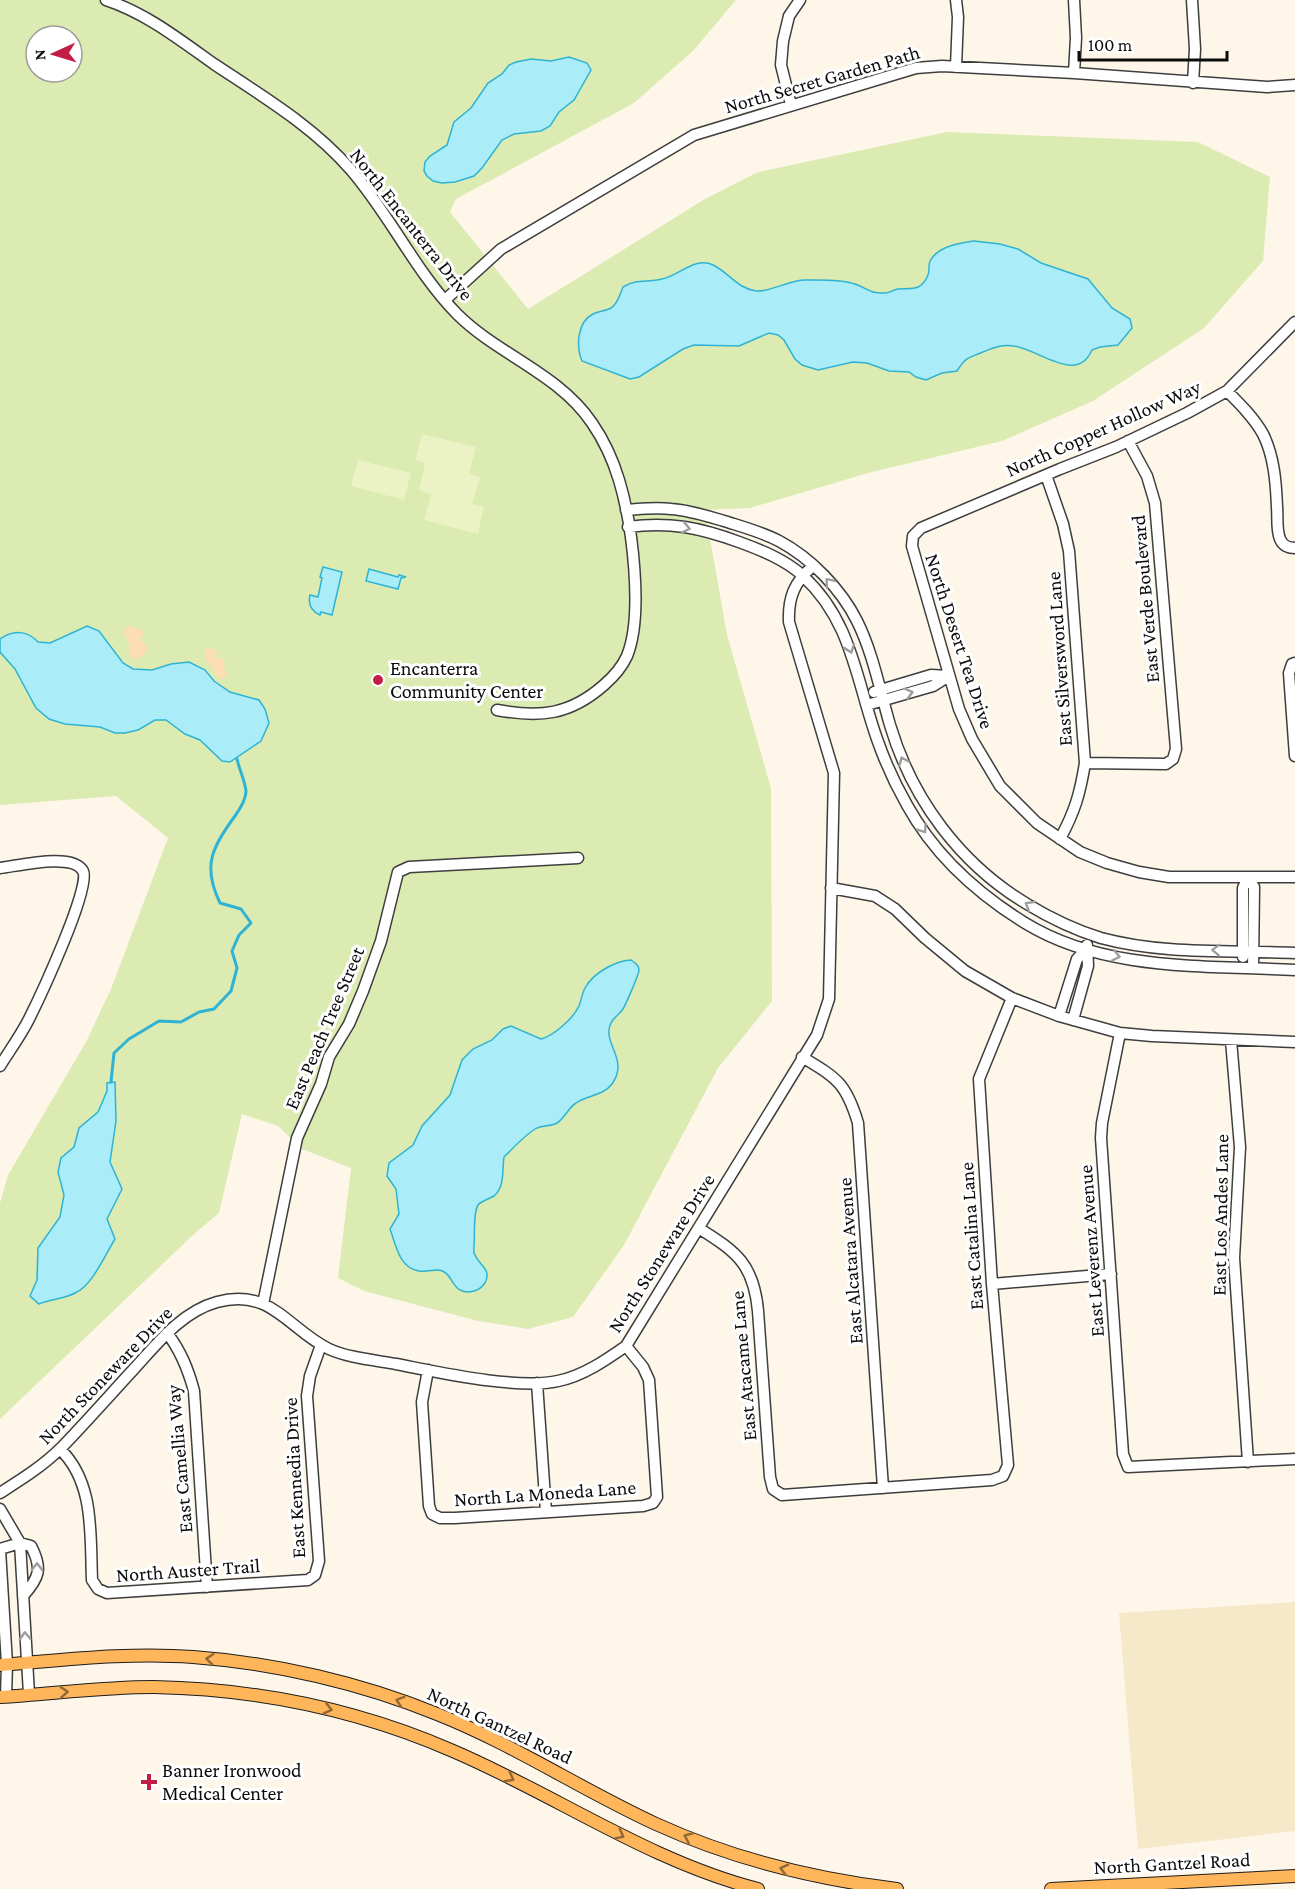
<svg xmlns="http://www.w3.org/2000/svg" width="1295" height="1889" font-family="'Crimson Pro',serif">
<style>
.farmland{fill:#f6e9c9}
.green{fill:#dbebb2;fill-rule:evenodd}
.sand{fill:#fddeb3}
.pitch{fill:#ebf2c4}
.water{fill:#abecf9;stroke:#2fb3d4;stroke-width:1.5}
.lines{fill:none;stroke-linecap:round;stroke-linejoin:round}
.stream{stroke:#2fb3d4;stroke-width:3}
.minor-casing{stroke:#3e3e3e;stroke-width:13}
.major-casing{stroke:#1c1c1c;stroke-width:14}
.minor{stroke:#fff;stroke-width:10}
.major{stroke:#ffb55a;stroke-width:12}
.oneway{stroke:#9d9d9d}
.oneway2{stroke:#916836}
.poi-dot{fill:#c21d46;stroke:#fff;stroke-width:2}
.labels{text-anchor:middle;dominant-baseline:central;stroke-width:6;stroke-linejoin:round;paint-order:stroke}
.street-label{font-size:20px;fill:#0b0b0b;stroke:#fff}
.poi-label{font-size:20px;fill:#0b0b0b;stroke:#fff;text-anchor:start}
</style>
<rect width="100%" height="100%" fill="#fff6ea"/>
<path class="farmland" d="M1295 1602V1831L1138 1849 1119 1613Z"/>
<path class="green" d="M0 0H736L694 50 634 103 456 199 450 212 528 309 705 199 758 172 947 132 1198 142 1270 177 1263 261 1204 328 1093 401 1002 441 868 473 750 508 705 510 727 635 771 788 772 1001 718 1068 624 1245 573 1317 528 1329 478 1321 364 1291 338 1278 351 1168 302 1149 278 1126 242 1114 219 1213 194 1234 0 1419V1203L8 1175 86 1042 111 989 168 838 116 796 0 805ZM36 36H72V72H36Z"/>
<path class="sand" d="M129 626 142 630 143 635 140 640 147 646 146 652 137 660 130 656V644L124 635V630Z
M211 648 218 652V654L214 655V658L220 657 225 663 224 668 228 675 222 679 216 676 213 668 205 659V650Z"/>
<path class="pitch" d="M422 434 476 447 469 474 480 477 472 504 484 507 478 534 424 520 431 494 419 490 425 463 415 460Z
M358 460 411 473 404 500 351 486Z"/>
<path class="water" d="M569 57 587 63 591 70 574 100 559 112 550 126 541 131 514 134 502 140 482 168 474 176 455 182 442 183 433 181 427 176 424 171 425 162 430 156 447 145 454 122 471 108 488 83 502 74 509 65 516 62 531 59 551 61Z
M974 241 1000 244 1018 249 1041 263 1088 279 1112 308 1130 319 1132 328 1118 345 1100 347 1092 350C1077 385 1038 349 1014 346 1002 344 993 348 983 352 967 359 967 356 957 371L942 373 926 380 916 377 909 372 889 371 867 363 853 362 818 370 802 365 795 359 784 340 778 335 769 333 739 346 694 345 683 349 639 377 630 379 582 361C576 347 577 322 593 314 599 311 606 311 611 308 618 304 620 294 623 287 638 278 646 283 662 279 678 276 696 256 713 265 728 272 738 289 756 291 772 292 788 280 805 280 820 280 841 279 855 284 867 288 870 294 885 293 889 293 893 290 898 289 911 288 921 292 928 275 930 271 928 265 930 261 938 246 960 243 974 241Z
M323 567 342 572 332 615 321 612 320 615C311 611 308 604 310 595L318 597 322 578 320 577Z
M369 569 398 577 399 575 406 577 401 578 398 589 366 581Z
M87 626 99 631 123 663 133 669 152 670 171 664 189 662 205 670 214 681 230 692 259 700 265 709 269 723 261 741 230 762 222 761 200 740 185 734 166 720H155L138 730 125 733H115L100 727 65 724 49 719 36 708 15 669 0 652V639C13 630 27 630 38 642L50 643Z
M631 960C635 963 639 965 639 970 639 974 626 1004 623 1009 620 1014 614 1017 611 1023 601 1043 630 1059 612 1084 603 1096 587 1095 576 1103 568 1108 565 1118 557 1123 550 1127 541 1125 535 1129 524 1136 513 1148 504 1157 502 1170 505 1187 494 1196 489 1199 481 1201 478 1205 473 1213 475 1236 474 1246 474 1249 473 1253 475 1255 480 1266 492 1270 485 1283 482 1287 479 1290 474 1291 450 1297 455 1271 438 1270 432 1270 426 1272 419 1271 399 1268 396 1245 390 1229L399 1214 396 1189 387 1176 389 1163 413 1145 422 1126 450 1095 462 1060 473 1049 492 1040 503 1029 511 1026 541 1039C553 1036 573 1019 579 1006 581 1001 582 994 585 988 593 973 615 961 631 960Z
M115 1082 116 1121 110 1162 122 1189 107 1219 115 1239C105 1255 92 1286 75 1293 64 1299 50 1299 39 1304L30 1296 37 1280 38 1248 60 1217 64 1195 58 1172 61 1158 74 1147 79 1128 98 1112 107 1091V1083Z"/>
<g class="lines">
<path class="stream" d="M111 1082 114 1053 129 1039 159 1021 181 1022 199 1012 214 1009 231 991 237 968 232 951 239 935 251 923 241 909 220 903C202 866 212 847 235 816 240 809 246 800 246 791 245 781 239 769 237 759"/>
<g class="minor-casing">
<path id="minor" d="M106 0C146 13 180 40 214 64 262 96 313 126 351 170 390 215 415 271 457 314 498 355 558 373 592 423 603 439 613 460 619 480 632 523 644 614 627 656 622 667 612 678 604 685 570 715 540 718 497 710
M1074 0 1076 38 1074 73
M1192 0 1195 49 1193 83
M956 67 958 17 956 0
M791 105 781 65 783 41 789 16 800 0
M445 300 501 249 694 135 916 68 942 66 1074 73 1267 87 1295 85
M1295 322 1227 391 1187 413 1116 447 1060 469 921 528 913 536 912 546 959 709 972 739 1000 786 1037 823 1080 852 1107 863 1139 872 1169 877H1295
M1227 391C1240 404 1254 418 1263 434 1274 456 1276 482 1277 507 1278 517 1276 529 1280 539 1283 546 1288 548 1295 548
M1046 475 1063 524 1069 551 1085 763C1080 794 1075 811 1060 839
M626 510C641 509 656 507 671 509 689 510 707 516 724 521 743 527 762 532 779 541 811 558 841 589 857 621 873 653 880 691 890 725 912 799 960 864 1027 904 1050 918 1075 930 1101 938 1164 955 1231 950 1295 953
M628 527C669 521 701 528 739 542 761 550 786 560 803 576 852 621 856 680 877 739 885 762 895 784 907 805 934 854 978 894 1025 923 1105 972 1205 965 1295 970
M1295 663 1292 664 1289 673 1295 756
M874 692 931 675 949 676
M867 705 933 686 949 676
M1085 763 1166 764 1173 759 1176 749 1155 503 1147 476 1128 441
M0 868C18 866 73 852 83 871 92 886 39 999 29 1019 21 1035 10 1050 0 1066
M1248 877 1254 887 1253 968
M831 888 875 896 895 909 925 938 965 971 1012 998 1059 1016 1120 1033 1152 1036 1295 1042
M1243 957V888L1248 877
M1059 1016 1077 959 1086 949
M1073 1020 1088 966 1087 945
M1120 1033 1102 1123 1101 1138 1123 1454 1128 1467 1295 1459
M1231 1040 1240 1147 1234 1258 1248 1462
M802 1057C837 1078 846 1083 858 1123L883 1488
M700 1229C737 1252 754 1265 758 1311L770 1477 773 1489 782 1495 992 1480 1003 1476 1008 1465 992 1284 979 1079 1012 998
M992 1284 1111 1274
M263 1304 297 1138 321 1084 329 1057 349 1024 363 991 381 941 398 872 409 867 578 858
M167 1333C181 1351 188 1369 194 1391L207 1587
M428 1370 422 1402 429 1506 432 1514 440 1518H455L643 1506 653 1503 657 1497 649 1380 643 1367 626 1346
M537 1383 546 1512
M60 1449C95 1483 90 1535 92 1580L98 1589 107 1593 308 1580 315 1575 319 1561 307 1396 310 1376 321 1345
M0 1493C22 1479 43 1466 62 1447 86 1422 109 1396 133 1370 157 1344 181 1312 217 1302 271 1287 289 1330 329 1349 349 1358 374 1360 396 1364 438 1372 517 1390 558 1381 583 1376 606 1360 626 1346L817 1035 829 999 834 773 789 622C788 598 794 582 813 566
M0 1509 20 1543 29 1694
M0 1549 20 1543 31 1546C43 1569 39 1578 23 1596
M0 1550 7 1664 6 1696"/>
</g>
<g class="major-casing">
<path id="major" d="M0 1665C64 1660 129 1652 193 1657 275 1663 361 1683 437 1714 513 1744 582 1790 656 1824 733 1859 813 1879 897 1889
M0 1697C51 1694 102 1687 154 1687 257 1689 359 1710 453 1751 556 1795 649 1861 758 1889
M1051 1889 1295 1876"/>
</g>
<use href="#minor" class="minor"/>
<use href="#major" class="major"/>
</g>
<defs><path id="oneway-chevron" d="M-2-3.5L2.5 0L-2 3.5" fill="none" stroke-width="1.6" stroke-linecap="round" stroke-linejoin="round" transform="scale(1.5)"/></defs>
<g class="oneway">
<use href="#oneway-chevron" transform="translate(686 528) rotate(12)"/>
<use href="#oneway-chevron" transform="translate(829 582) rotate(-130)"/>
<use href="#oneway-chevron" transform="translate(850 649) rotate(71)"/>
<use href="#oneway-chevron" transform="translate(909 693) rotate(-15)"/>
<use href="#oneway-chevron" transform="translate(903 761) rotate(-113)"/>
<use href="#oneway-chevron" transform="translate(923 829) rotate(55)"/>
<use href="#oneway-chevron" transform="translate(1029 905) rotate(-149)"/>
<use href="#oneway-chevron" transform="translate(1216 950) rotate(-178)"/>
<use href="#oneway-chevron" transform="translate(1116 956) rotate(11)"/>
<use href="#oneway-chevron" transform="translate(37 1567) rotate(-90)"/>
<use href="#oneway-chevron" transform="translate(25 1636) rotate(-93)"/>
</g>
<g class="oneway2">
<use href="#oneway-chevron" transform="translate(210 1659) rotate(-174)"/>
<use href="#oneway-chevron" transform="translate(64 1692) rotate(-4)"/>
<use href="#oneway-chevron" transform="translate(400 1701) rotate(-162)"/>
<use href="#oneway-chevron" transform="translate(328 1709) rotate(14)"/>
<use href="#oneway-chevron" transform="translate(510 1778) rotate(28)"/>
<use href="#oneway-chevron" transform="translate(620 1835) rotate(27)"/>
<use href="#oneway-chevron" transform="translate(688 1837) rotate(-157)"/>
<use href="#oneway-chevron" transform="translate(784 1869) rotate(-166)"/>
</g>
<g class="poi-dot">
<circle cx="378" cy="680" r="6"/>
<path d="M146 1773h6v6h6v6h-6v6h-6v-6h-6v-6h6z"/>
</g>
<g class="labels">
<g class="street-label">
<text transform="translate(822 79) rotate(-16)">North Secret Garden Path</text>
<text transform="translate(412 224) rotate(52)">North Encanterra Drive</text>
<text transform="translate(1103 428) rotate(-24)">North Copper Hollow Way</text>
<text transform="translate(1145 599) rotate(-95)">East Verde Boulevard</text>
<text transform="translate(960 641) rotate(72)">North Desert Tea Drive</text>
<text transform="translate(1059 659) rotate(-94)">East Silversword Lane</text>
<text transform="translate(324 1028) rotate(-67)">East Peach Tree Street</text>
<text transform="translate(1220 1215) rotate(-89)">East Los Andes Lane</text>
<text transform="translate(971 1236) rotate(-94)">East Catalina Lane</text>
<text transform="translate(1091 1251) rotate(-94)">East Leverenz Avenue</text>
<text transform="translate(661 1253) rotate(-58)">North Stoneware Drive</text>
<text transform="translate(850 1261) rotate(-94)">East Alcatara Avenue</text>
<text transform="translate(743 1366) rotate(-95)">East Atacame Lane</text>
<text transform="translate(105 1375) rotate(-46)">North Stoneware Drive</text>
<text transform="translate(179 1459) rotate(-95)">East Camellia Way</text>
<text transform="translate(294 1478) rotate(-93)">East Kennedia Drive</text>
<text transform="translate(545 1493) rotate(-4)">North La Moneda Lane</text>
<text transform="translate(188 1570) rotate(-4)">North Auster Trail</text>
<text transform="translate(500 1725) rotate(25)">North Gantzel Road</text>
<text transform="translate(1172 1863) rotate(-3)">North Gantzel Road</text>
</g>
<g class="poi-label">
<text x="390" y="668">Encanterra<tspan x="390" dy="23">Community Center</tspan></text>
<text x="162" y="1770">Banner Ironwood<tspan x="162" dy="23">Medical Center</tspan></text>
</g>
</g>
<g transform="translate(54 54) rotate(266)"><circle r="28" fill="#ffffff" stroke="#9d9d9d" stroke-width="1.5"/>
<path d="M0-4.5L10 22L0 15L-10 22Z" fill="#c21d46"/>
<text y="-9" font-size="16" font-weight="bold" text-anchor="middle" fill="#0b0b0b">N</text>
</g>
<path d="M1079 51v9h148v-9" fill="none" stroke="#0b0b0b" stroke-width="3"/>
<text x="1088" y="51" font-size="18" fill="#0b0b0b" stroke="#ffffff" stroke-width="4.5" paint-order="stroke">100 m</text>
</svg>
